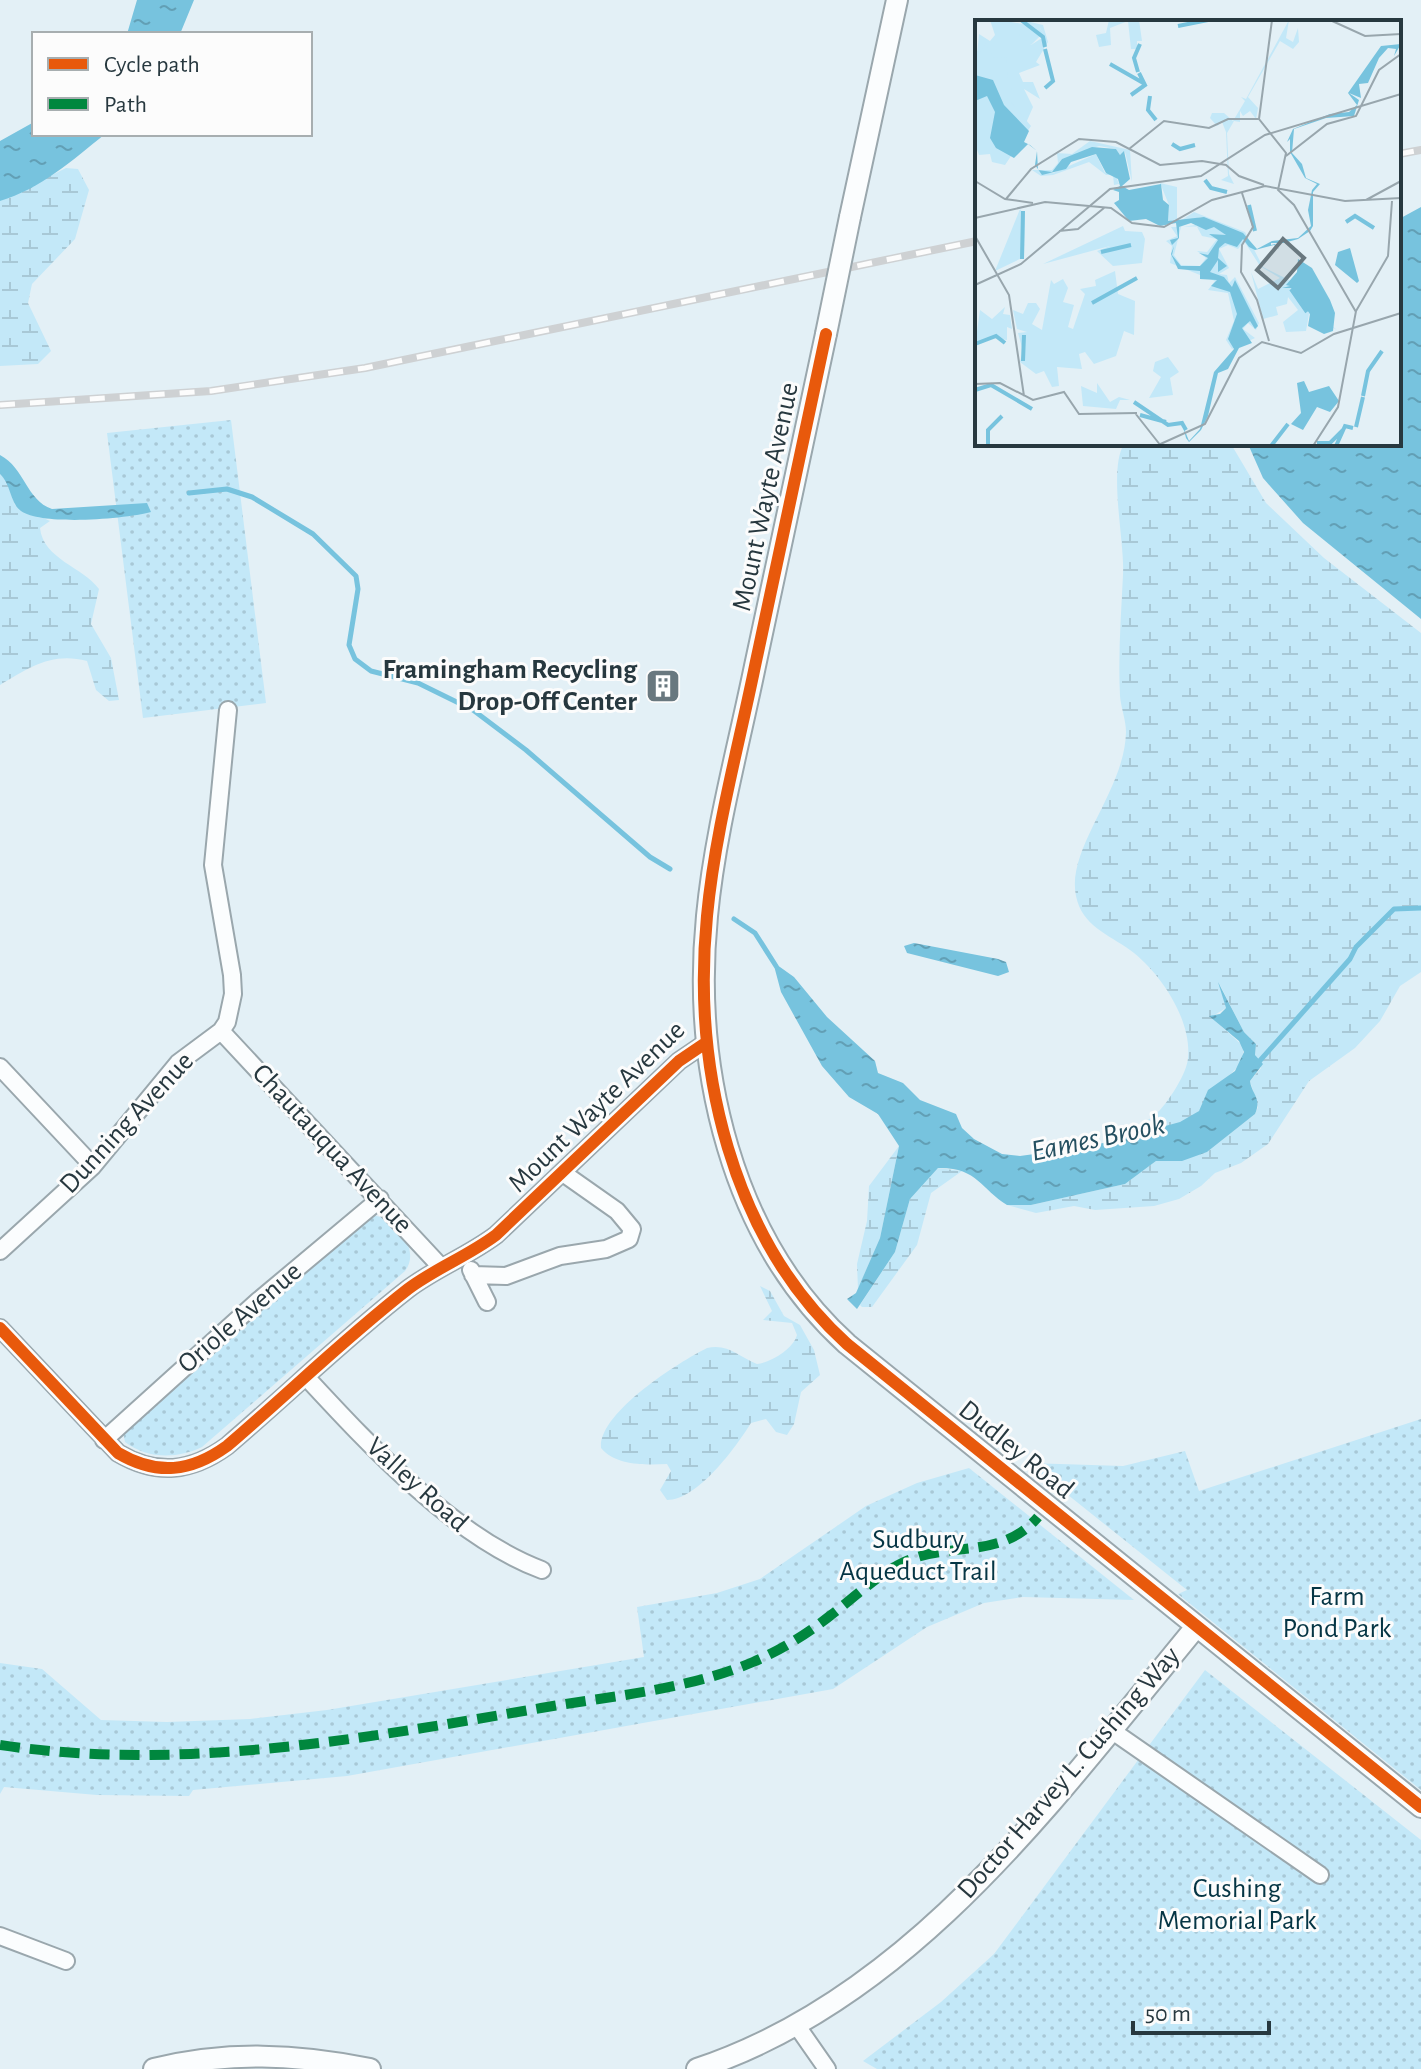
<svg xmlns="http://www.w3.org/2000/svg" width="1421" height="2069" font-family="'Alegreya Sans',sans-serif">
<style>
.wetland{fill:url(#wetland-marsh)}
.park{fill:url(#park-dots)}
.water{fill:url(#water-ripples)}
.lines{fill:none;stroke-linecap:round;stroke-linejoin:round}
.stream{stroke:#77c3de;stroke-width:5}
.minor-casing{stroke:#9aa7ad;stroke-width:20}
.tertiary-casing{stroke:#9aa7ad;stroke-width:24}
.minor{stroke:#fbfdfe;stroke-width:16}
.tertiary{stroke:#fbfdfe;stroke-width:20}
.rail-casing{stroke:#ced1d3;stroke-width:8}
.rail{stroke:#fcfcfc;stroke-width:5;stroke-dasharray:15;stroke-linecap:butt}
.tertiary-bridge-casing{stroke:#9aa7ad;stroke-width:24;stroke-linecap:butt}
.tertiary-bridge{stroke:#fbfdfe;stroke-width:20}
.quiet{stroke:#00873e;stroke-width:10;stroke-dasharray:20 10;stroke-linecap:butt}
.cycleway-casing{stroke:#fcfcfc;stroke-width:17}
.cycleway{stroke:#e8590c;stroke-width:12}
.labels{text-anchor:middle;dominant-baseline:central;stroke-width:6;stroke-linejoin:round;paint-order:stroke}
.street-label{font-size:28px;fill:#27383f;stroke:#fcfcfc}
.poi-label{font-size:28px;font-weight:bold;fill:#27383f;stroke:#fcfcfc;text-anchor:end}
.park-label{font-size:28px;fill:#053544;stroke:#fcfcfc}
.water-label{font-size:30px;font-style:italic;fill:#255061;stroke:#fcfcfc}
.inset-river{fill:none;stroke:#77c3de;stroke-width:4}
.inset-road{fill:none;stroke:#98a6ad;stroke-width:2}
.view{fill:#69787f;fill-opacity:0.15;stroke:#69787f;stroke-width:4}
.inset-edge{fill:none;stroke:#27383f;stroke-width:4}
</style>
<defs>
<pattern id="wetland-marsh" width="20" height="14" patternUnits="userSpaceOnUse" patternTransform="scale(2)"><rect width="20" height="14" fill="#c3e8f8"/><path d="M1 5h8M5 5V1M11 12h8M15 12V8" fill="none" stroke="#a8c8d6"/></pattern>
<pattern id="park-dots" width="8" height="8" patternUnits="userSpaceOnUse" patternTransform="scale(2)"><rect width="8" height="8" fill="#c3e8f8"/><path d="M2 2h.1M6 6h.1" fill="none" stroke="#a8c8d6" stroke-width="1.8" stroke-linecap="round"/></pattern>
<pattern id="water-ripples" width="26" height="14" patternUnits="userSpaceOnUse" patternTransform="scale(2)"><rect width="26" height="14" fill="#77c3de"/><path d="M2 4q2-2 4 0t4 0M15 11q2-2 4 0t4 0" fill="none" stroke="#629fb5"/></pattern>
</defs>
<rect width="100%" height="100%" fill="#e3f0f6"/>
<path class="wetland" d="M66 168 78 169 89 190 75 239 32 284 28 303 51 351 38 364 0 366V201Z
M1124 444H1231L1266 503 1324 558 1421 633V972L1400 986 1380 1021 1355 1048 1309 1081 1268 1144 1241 1163 1215 1173 1201 1186 1179 1199 1154 1206 1095 1210 1074 1206 1036 1213 1007 1205H1031L1125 1184 1156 1161 1207 1152 1255 1114 1258 1107 1250 1081 1261 1068 1255 1055 1256 1044 1244 1032 1220 985 1226 1008 1211 1017 1243 1046C1245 1066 1230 1074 1217 1086 1208 1094 1206 1104 1199 1111 1178 1131 1141 1134 1115 1141 1128 1129 1148 1123 1160 1110 1170 1099 1187 1073 1188 1058 1192 1019 1159 971 1130 950 1108 934 1082 926 1076 896 1066 848 1125 791 1126 732 1126 720 1121 708 1120 696 1118 655 1121 616 1123 575 1125 542 1108 470 1124 444Z
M0 474 6 480 15 505 50 521 40 528C43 559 83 567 99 589L91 624 111 658 119 700 109 701 96 690 87 661C52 652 30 667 0 685Z
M899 1146 880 1238 858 1289 857 1264 867 1221 869 1186Z
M938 1168 962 1171 931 1193 917 1245 872 1307H862L860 1305 895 1252 910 1199Z
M760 1286 770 1291 784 1316 800 1325 814 1350 820 1375 801 1392 794 1424 787 1435 776 1432 766 1419 751 1423C736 1447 698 1500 667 1500L660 1490 671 1471 667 1464C646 1465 616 1466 601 1448 598 1413 679 1362 707 1348 728 1343 739 1357 757 1364 772 1362 793 1349 797 1335L792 1323 763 1320 772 1311Z"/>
<path class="park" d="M231 420 266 703 143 718 107 433Z
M369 1216C394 1212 422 1250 405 1271L202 1447C177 1459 147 1459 125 1442L123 1432 129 1423Z
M1421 1419V1790L1178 1594 1187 1590 1028 1463 1123 1466 1185 1451 1199 1491Z
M969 1468 1134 1600 1023 1597 984 1603 927 1627 833 1689 347 1776 193 1790 189 1796 97 1795 4 1787 0 1794V1663L42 1669 101 1720 167 1722 250 1719 327 1710 644 1657 637 1607 717 1593 760 1579 866 1506 917 1483Z
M1205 1670 1421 1840V2069H877L863 2061 941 2002 994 1954Z"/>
<path class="water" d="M137 0H194L180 34H127Z
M34 122V134H105C73 160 40 189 0 201V141Z
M1421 207V619L1303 523 1263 478 1248 444H1399V219Z
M0 455C25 468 26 500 52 509L147 503 151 512C125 519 43 526 21 511 10 503 11 484 0 474Z
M914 943 998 959 1006 962 1009 972 998 976 907 953 904 946Z
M773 962 794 977 827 1017 875 1061 878 1073 903 1083 920 1100 956 1114 962 1128 974 1139 1002 1154 1020 1156 1092 1146 1180 1122 1199 1111 1208 1090 1235 1071 1244 1052 1239 1041 1209 1016 1220 1014 1226 1008 1218 982 1244 1032 1256 1044 1255 1055 1263 1064 1250 1081C1252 1095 1262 1098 1255 1114L1207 1152 1182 1161H1156L1125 1184 1031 1205H1007C981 1189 977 1167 938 1168L910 1199 895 1252 857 1309 847 1299 856 1293 880 1238 899 1146 878 1114 849 1097 822 1066 781 992Z"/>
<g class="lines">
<path class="stream" d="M189 493 227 489 252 497 313 534 356 576 358 589 349 645 355 659 371 671 418 683 473 710 526 750 650 857 670 869
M734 919 755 933 776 966
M1256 1065 1350 959 1356 947 1394 909 1421 908"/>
<g class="minor-casing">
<path id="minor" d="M221 1031 441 1267
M0 1067 93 1166
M0 1251 93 1166 178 1063 221 1031 227 1022 233 994 232 975 213 865 228 710
M471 1270 487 1302
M473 1275 506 1276 560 1256 606 1249 629 1239 632 1229 617 1211 563 1173
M0 1328 118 1453C157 1476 191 1472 227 1446 288 1394 345 1338 408 1289 436 1268 468 1256 496 1235L679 1061 707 1042
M307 1378C371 1447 454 1537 542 1570
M104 1440 258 1301 380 1199
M1111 1730 1320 1875
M0 1936 66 1961
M797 2026 827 2069"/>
</g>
<g class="tertiary-casing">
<path id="tertiary" d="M850 217 897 0
M826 334C802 444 779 555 755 666 738 749 715 832 707 916 692 1068 731 1239 847 1344L1421 1807
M154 2069C228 2051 297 2054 370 2069
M697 2069C914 1997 1056 1796 1196 1627"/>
</g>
<use href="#minor" class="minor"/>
<use href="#tertiary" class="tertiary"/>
<g class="rail-casing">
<path id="rail" d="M1399 154 1421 150
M0 405 211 391 365 368 977 241"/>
</g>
<use href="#rail" class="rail"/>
<g class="tertiary-bridge-casing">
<path id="tertiary-bridge" d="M826 334 850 217"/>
</g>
<use href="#tertiary-bridge" class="tertiary-bridge"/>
<path class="quiet" d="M0 1745C182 1772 361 1739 541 1708 611 1696 687 1690 753 1662 781 1650 807 1634 831 1615 855 1597 877 1575 904 1562 951 1541 1001 1560 1038 1517"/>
<g class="cycleway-casing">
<path id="cycleway" d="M826 334C802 444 779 555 755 666 738 749 715 832 707 916 692 1068 731 1239 847 1344L1421 1807
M0 1328 118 1453C157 1476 191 1472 227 1446 288 1394 345 1338 408 1289 436 1268 468 1256 496 1235L679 1061 707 1042"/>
</g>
<use href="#cycleway" class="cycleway"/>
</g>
<defs>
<g id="building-square" transform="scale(1.8)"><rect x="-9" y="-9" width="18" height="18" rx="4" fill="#69787f" stroke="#fcfcfc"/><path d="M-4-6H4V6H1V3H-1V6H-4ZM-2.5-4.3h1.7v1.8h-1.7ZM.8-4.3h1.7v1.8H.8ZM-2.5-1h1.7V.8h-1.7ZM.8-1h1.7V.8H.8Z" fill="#fff"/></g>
</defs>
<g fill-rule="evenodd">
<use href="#building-square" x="663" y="686"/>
</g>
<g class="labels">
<g class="street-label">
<text transform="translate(766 497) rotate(-78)">Mount Wayte Avenue</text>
<text transform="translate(597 1107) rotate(-44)">Mount Wayte Avenue</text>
<text transform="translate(127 1123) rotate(-47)">Dunning Avenue</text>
<text transform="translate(332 1149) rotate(47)">Chautauqua Avenue</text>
<text transform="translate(240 1318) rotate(-41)">Oriole Avenue</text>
<text transform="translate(1016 1450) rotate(39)">Dudley Road</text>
<text transform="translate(417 1485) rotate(42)">Valley Road</text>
<text transform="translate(1069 1773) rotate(-49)">Doctor Harvey L. Cushing Way</text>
</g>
<g class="poi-label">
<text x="637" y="670">Framingham Recycling<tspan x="637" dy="32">Drop-Off Center</tspan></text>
</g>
<g class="park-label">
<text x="918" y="1540">Sudbury<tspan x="918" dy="32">Aqueduct Trail</tspan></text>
<text x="1337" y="1597">Farm<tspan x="1337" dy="32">Pond Park</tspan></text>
<text x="1237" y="1889">Cushing<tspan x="1237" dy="32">Memorial Park</tspan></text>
</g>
<g class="water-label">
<text transform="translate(1098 1138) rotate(-12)">Eames Brook</text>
</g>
</g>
<g transform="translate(975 20)">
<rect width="426" height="426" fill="#e3f0f6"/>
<path d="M148 206 150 211 167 212 170 219 167 243 138 246 122 231 135 226 68 244Z" fill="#c3e8f8"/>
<path d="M15 0 47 5 56 25 70 16 65 8 50 5 47 0 68 5 73 22 61 42 65 45 44 53 48 62H58L65 79 49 69 58 87 51 103 0 55 4 14 15 21 20 15ZM140 251 143 274 160 281 159 315 149 311 141 336 119 344 110 332 104 334 107 349 82 347 84 366 77 367 69 351 61 354 45 342 48 331 43 313 52 312 42 309 38 290 48 294 53 283H61L65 289 57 304 67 310 76 260 79 264 88 259 93 268 88 282 99 285 93 307 98 309 110 274 105 269 121 266 120 260ZM30 287 28 294 35 295 37 309 32 307V320L18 318 0 326 5 290 17 299ZM193 337 204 352 195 358 198 375 174 378 186 357 178 351 180 342Z" fill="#c3e8f8"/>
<path d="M25 0 64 7 70 15V21L65 16 56 25 44 15 46 5 30 6Z" fill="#c3e8f8"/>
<path d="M134 0H164L167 21H162V29H156L153 1 135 8 136 25 124 27 121 15 131 13ZM314 0 311 18 318 22 323 8 324 22 318 29 305 21 273 77 283 88 281 99 275 91 268 96 265 91V102L259 101 252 113 254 154 259 164 246 160 253 156 251 112 247 102 242 106 235 98 237 93H249L258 101 270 81 266 77 271 79ZM11 23 18 38 31 37 33 58 43 63 30 75 56 106 30 145 17 142 15 134 4 135 0 124V30L5 32ZM115 121 155 130 157 162 150 132 145 135 141 129 124 126 87 139 77 152H63L78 153 121 134 130 153 140 154 144 164 139 165 138 155H131L114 142 78 155 66 156 57 150H77L83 143 82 133 97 134ZM185 163 202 167V199L193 202 194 185ZM45 189 50 196 49 237 20 251ZM219 192 270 212 288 247 316 261 326 287 346 297 362 310 334 294 331 311 311 312 308 302 323 290 313 277 312 284 301 287 303 295 288 299 276 252 283 269 305 258 285 246 269 221 263 229 253 225 244 229 254 248 244 254 252 255 254 263 260 257 284 303 281 310 273 303 268 309 280 318 257 329 251 320 259 301 253 273 233 270 240 261 195 243 197 226 191 221 202 216 196 207 240 206 226 197 202 203ZM221 205 227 216 242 219 232 232 222 231 231 238 225 246 206 245 199 235 206 207ZM122 363 135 382 144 377 155 380H145L141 389 108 386 106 366 122 373Z" fill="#c3e8f8" fill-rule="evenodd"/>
<path d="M426 24 419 36 421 29 413 28 404 38 393 63 384 64 386 78 374 73 384 80 379 96 351 98 319 109 317 133 327 144 331 158 345 164 338 172V206L335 211 323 219 309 223H296V225L300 224 302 226 304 229 299 225 280 230 274 227 268 219 262 227 250 223 244 228 243 238 252 246 243 252V240L235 252 249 257 257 267 260 260 283 306 280 309 275 301 267 308 277 323 264 328 253 349 243 353 233 396 226 410 214 422 211 418 208 406 214 421 225 409 239 352 259 329 253 319 262 294 255 272 236 266 242 260 225 259V251L203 249 196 234 199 226 197 235 206 246H225L233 238 224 233 233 235 243 220 234 214 251 215 239 207 231 210 216 203 204 207V218L197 225 195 220 203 218 201 203 185 206 171 199 154 201 139 183 144 180V172L138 170 145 166 143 159 131 153 121 134 96 142 91 149 67 155 60 145 62 131 53 124 39 138 21 128 15 118 20 92 12 76 0 81V55L18 60 29 85 54 111 49 122 55 125 62 131 63 150 77 152 87 139 117 127 141 129 145 135 149 131 155 159 147 166 154 170 186 164 188 180 194 185 193 201 229 197 268 213 282 229 297 221 323 218 336 206 333 190 337 170 342 164 330 158 315 132V119L312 122 318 109 355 94 374 92 382 85 373 73 406 26ZM375 228 384 261 382 263 360 245 363 232ZM323 239 337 248 355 280 360 293 358 311 349 314 333 306 335 294 316 268H307L315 266 311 265 322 252ZM329 361 334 372 354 366 364 381 355 392 342 387 328 410 316 404 326 393 322 363Z" fill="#77c3de"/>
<path class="inset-river" d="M46 0 68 17 70 27M203 6 233 0M135 44 170 64M163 52 159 38 165 24M70 68 78 61 70 29M156 75 170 65 164 53M175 76 173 90 181 100M197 124 205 129 220 125M230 160 236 168 252 172M274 185 280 211M371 202 380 196 399 208M126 232 156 225M47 239 48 191M316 269 332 292M117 283 162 258M0 324 21 316 30 323M48 341 49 315M0 370 16 365 57 389M388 376 393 351 407 331M159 382 193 405 207 403 211 410M165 395 191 402M381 407 388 377M342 423H355L368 410M13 426V410L27 396M296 426 313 404M361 426 370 406 378 408"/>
<path class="inset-road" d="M297 0 284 99 311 133 303 170 319 185 381 292M355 0 390 16 426 14M154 129 189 101 234 108 253 99H284M311 136 352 104 381 96 404 50 426 34M0 161 30 179 58 183M267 173 278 207 267 225 266 252 282 280 294 321M31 179 56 149 104 119 141 122 185 145 227 141 251 145 264 156 289 165M391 180 426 161M0 198 70 182 136 188 157 203 189 207 237 180 290 166 370 181 426 178M84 211 103 209 129 188M0 216 34 275 49 376M0 265 46 244 135 169 226 156 290 115 426 74M0 364 25 363 58 380 89 372 104 394 162 393M160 393 186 426M181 426 230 404 264 338 287 322 326 333 359 314 426 293M338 426 363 387 381 291 413 236 417 181"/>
<path class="view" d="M308 219 329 238 303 268 282 250Z"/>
<rect width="426" height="426" class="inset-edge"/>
</g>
<rect x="32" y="32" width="280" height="104" fill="#fcfcfc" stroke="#a7aeb0" stroke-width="2"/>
<rect x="48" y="58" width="40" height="12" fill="#e8590c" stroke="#a7aeb0" stroke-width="2"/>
<text x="104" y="72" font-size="24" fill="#27383f">Cycle path</text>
<rect x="48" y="98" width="40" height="12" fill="#00873e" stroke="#a7aeb0" stroke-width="2"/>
<text x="104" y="112" font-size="24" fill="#27383f">Path</text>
<path d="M1133 2021v12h136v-12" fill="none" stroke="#27383f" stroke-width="4"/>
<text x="1145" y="2021" font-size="24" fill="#27383f" stroke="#fcfcfc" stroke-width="6" paint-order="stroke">50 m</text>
</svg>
